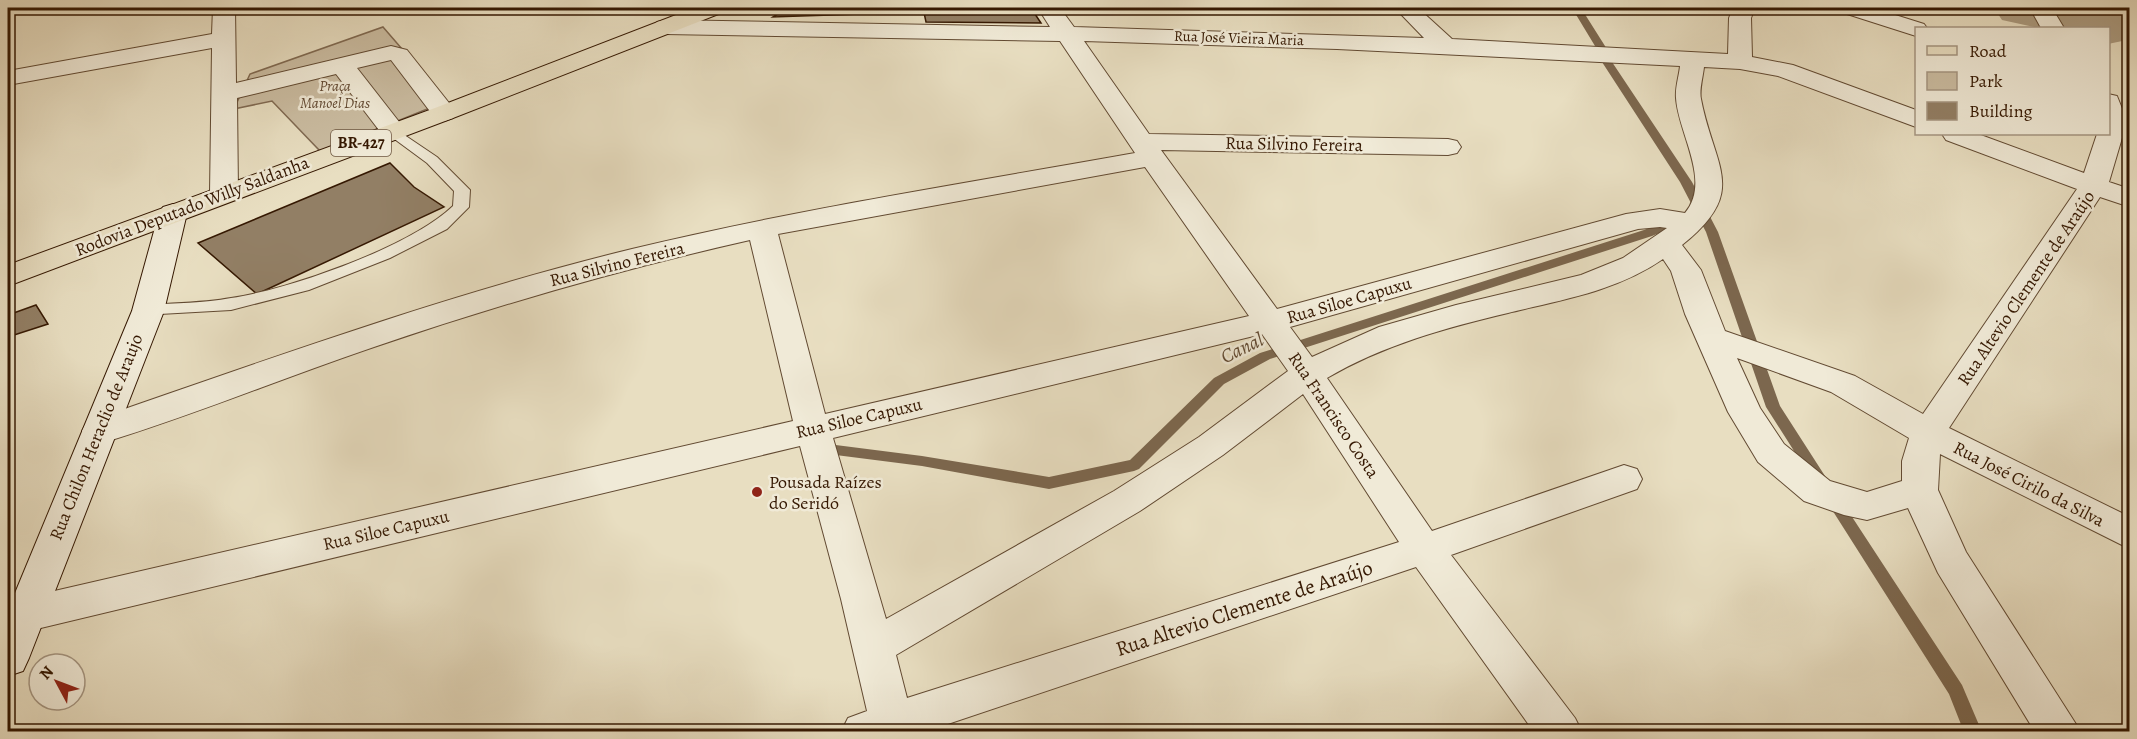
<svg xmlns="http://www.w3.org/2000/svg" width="2137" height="739" font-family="Alegreya,serif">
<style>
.green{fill:#cabca1;stroke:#806a52;stroke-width:1.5}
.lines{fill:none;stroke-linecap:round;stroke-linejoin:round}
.stream{fill:#7c674e;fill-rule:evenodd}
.river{fill:#ab9b80;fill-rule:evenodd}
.building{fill:#927f65;stroke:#351802;stroke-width:1.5}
.service-casing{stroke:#624a32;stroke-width:2}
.minor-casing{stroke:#624a32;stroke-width:2}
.secondary-casing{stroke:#351802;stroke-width:2}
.primary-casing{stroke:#351802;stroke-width:2}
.service{fill:#f0ead7;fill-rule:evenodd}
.minor{fill:#f0ead7;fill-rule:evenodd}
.secondary{fill:#f0ead7;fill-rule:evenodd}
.primary{fill:#e8dec1;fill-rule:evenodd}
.poi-dot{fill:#8f2418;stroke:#f0ead7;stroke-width:2}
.labels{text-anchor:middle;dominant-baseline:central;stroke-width:5;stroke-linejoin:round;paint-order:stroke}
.far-street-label{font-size:15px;fill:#351802;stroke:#f0ead7}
.far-park-label{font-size:15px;font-style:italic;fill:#624932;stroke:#f0ead7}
.shield{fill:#f0ead7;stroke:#6d5742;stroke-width:1.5}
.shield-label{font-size:16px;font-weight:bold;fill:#351802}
.street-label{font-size:18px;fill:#351802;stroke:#f0ead7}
.poi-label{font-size:18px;fill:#351802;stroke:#f0ead7;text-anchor:start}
.water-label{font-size:20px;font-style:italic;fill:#644c34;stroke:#f0ead7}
.near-street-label{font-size:21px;fill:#351802;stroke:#f0ead7}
</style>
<rect width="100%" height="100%" fill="#e8dec1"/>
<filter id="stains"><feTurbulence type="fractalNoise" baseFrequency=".00333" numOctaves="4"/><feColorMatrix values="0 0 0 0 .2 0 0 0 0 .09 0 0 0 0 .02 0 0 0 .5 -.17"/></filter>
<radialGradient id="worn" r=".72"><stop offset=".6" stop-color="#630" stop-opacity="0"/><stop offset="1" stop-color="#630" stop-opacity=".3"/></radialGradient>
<path class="green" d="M383 27 447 101 321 152 272 101 234 109 250 74Z"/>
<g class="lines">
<path class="stream" d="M1572 8H1581L1605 46 1612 62 1692 182 1718 232 1780 406 1825 476 1827 480 1825 484H1815L1766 407 1706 232 1680 182 1602 62 1595 46Z
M1679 216 1683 217 1685 220 1683 223 1652 236 1270 359 1224 384 1139 469 1134 471 1049 489 922 466 820 453 815 452 813 448 815 444 820 443 922 456 1049 477 1130 460 1214 378 1260 353 1644 230Z
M1834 495 1839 497 1962 685 1982 732H1964L1949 694 1829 505 1826 501 1829 497Z"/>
<path class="river" d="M1994 8H2090L2127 16C2131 22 2131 34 2127 40L2108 44V28H2039L2002 20Z"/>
</g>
<path class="building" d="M787 8H890L891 13 773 17Z
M923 8H1031L1041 23 926 22Z
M390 163 414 187 444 207 257 294 198 243Z
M36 305 48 324 8 337V315Z"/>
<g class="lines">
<g class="service-casing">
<path id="service" d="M394 128 437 157 470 190 469 207 447 229 390 258 309 290 231 310 142 315 139 311 148 305C175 303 204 303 231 298 291 289 410 247 453 206L454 191 427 163 389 135 387 132Z"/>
</g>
<g class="minor-casing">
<path id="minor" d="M213 8H235L236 83 391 46 407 50 457 113 453 118 444 121 435 118 391 60 357 68 407 132 403 138 394 140 385 138 336 74 237 98 238 193 234 199 224 201 214 199 210 193 212 48 8 85V71L212 34Z
M1038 8H1060L1074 27 1424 38 1395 8H1418L1452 39 1728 54 1729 18 1733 8H1755L1751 18 1752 57 1793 65 1916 110V127L1778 76 1740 69 1704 67C1703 77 1699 90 1701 99 1714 168 1750 191 1682 245L1701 270 1725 331 1855 376 1923 414 2077 189 1946 140 1942 134H1978L2084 173 2097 134H2108V94L2117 96 2127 121 2109 182 2130 189V207L2100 197 1949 428 2130 517V549L1940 454 1938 490 1966 552 2081 732H2035L1938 573 1908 508 1867 520 1844 515 1804 501 1758 462 1728 412 1685 314 1671 271 1663 259C1617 291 1561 300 1508 313 1445 328 1383 345 1327 378L1432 531 1624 465 1637 469 1642 479 1637 489 1451 555 1575 718 1582 732H1534L1416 567 924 732H841L848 718 867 711 841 599 800 446 24 632 10 627 8 608 10 603 24 598 793 421 750 240C622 269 497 305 374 347 282 378 192 416 99 444L87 440 82 431 87 422C267 360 447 294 632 249 798 209 967 183 1135 153L1060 41 665 34 657 32 653 27 657 22 665 20 1050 27ZM1084 41 1337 49 1680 66C1679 76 1675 88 1676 98 1678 133 1712 181 1685 213L1660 209 1626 214 1277 309 1161 150 1448 155 1457 153 1461 147 1457 141 1448 139 1149 134ZM1145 167 1249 316 825 414 778 234ZM1660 227 1667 228 1623 258 1581 275 1456 305 1379 327 1312 357 1290 327 1638 229ZM1262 334 1288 371 1199 437 1114 491 886 619 833 438ZM1737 358 1831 392 1909 438 1902 461V481L1867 492 1830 481 1784 444 1760 408ZM1303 394 1399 542 907 698 896 655 1140 511 1223 455Z
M1841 8H1873L1924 24 1927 28H1916V36L1844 13Z
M2030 8H2052L2064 28H2041Z"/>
</g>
<g class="secondary-casing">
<path id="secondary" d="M173 204 183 207 187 213 164 311 29 658 23 671 8 676V610L132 311 159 213 163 207Z"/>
</g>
<g class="primary-casing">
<path id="primary" d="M694 8H724L721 13 453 118 8 286V265L435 108Z"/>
</g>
<use href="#service" class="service"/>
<use href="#minor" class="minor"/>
<use href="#secondary" class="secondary"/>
<use href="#primary" class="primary"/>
</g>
<circle class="poi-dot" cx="757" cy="492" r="6"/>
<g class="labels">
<g class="far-street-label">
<text transform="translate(1239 38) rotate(2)">Rua José Vieira Maria</text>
</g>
<g class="far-park-label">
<text x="335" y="86">Praça<tspan x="335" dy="17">Manoel Dias</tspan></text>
</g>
<rect class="shield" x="331" y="130" width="60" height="26" rx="4.5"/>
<g class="shield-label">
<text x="361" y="143">BR-427</text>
</g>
<g class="street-label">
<text transform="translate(1294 144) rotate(1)">Rua Silvino Fereira</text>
<text transform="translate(192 206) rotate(-21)">Rodovia Deputado Willy Saldanha</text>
<text transform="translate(617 264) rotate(-14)">Rua Silvino Fereira</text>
<text transform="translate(2026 288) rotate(-56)">Rua Altevio Clemente de Araújo</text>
<text transform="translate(1349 300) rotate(-16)">Rua Siloe Capuxu</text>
<text transform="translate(1334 415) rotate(56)">Rua Francisco Costa</text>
<text transform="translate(859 418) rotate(-13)">Rua Siloe Capuxu</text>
<text transform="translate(96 437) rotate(-68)">Rua Chilon Heraclio de Araujo</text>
<text transform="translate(2029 484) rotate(27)">Rua José Cirilo da Silva</text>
<text transform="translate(386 530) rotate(-13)">Rua Siloe Capuxu</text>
</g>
<g class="poi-label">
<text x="769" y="482">Pousada Raízes<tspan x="769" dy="21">do Seridó</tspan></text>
</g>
<g class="water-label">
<text transform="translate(1242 348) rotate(-26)">Canal</text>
</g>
<g class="near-street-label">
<text transform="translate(1244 608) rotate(-18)">Rua Altevio Clemente de Araújo</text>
</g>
</g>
<rect width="2137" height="739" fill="none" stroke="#e8dec1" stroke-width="30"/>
<rect x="9" y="9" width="2119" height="721" fill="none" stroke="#351802" stroke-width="3"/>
<rect x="15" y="15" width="2107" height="709" fill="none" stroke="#351802" stroke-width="1.5"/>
<rect x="1915" y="27" width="195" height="108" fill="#f0ead7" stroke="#a59682" stroke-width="1.5"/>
<rect x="1927" y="46" width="30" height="9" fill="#e8dec1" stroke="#a59682" stroke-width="1.5"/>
<text x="1969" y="57" font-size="18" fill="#351802">Road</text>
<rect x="1927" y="72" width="30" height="18" fill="#cabca1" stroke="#a59682" stroke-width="1.5"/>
<text x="1969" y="87" font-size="18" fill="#351802">Park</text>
<rect x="1927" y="102" width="30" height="18" fill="#927f65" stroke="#a59682" stroke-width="1.5"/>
<text x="1969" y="117" font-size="18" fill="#351802">Building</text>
<g transform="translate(57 682) rotate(311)"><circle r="28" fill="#f0ead7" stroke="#a59682" stroke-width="1.5"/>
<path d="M0-4.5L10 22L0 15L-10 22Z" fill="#8f2418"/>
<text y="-9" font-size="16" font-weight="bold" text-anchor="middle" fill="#351802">N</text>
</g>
<rect width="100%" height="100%" filter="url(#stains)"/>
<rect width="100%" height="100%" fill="url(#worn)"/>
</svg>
